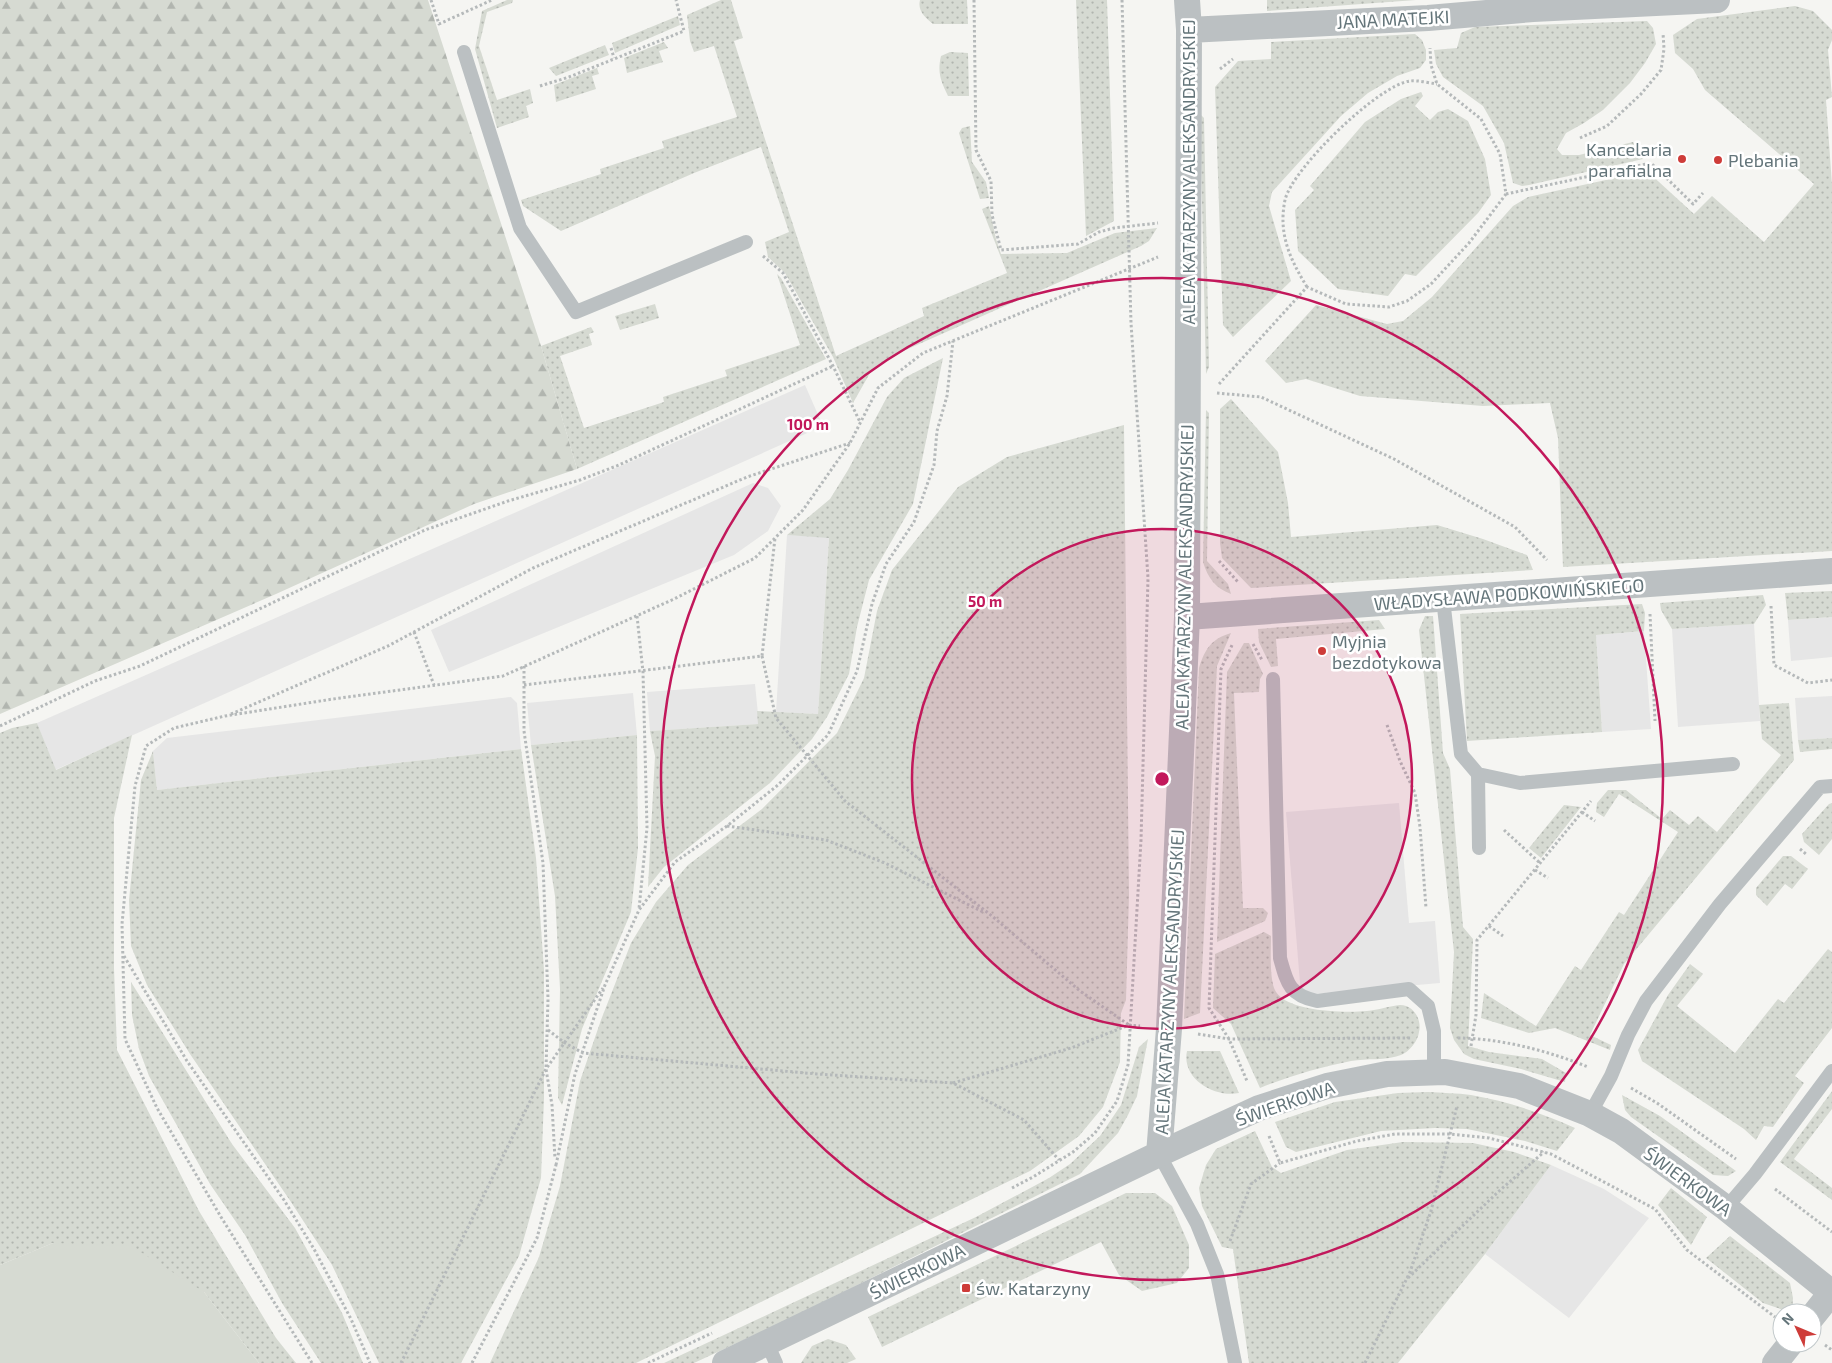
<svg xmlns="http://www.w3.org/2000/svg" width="1832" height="1363" font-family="'Exo 2',sans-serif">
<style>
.built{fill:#e6e6e6}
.grass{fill:url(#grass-dots)}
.forest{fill:url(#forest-firs)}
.pitch{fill:#d6dad2}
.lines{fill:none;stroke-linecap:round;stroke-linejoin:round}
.path{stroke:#b5b9ba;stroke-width:3;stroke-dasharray:2.5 2.5;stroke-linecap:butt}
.lane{stroke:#bbc0c2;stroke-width:14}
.street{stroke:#bbc0c2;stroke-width:26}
.ring{fill:none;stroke:#c2185b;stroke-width:2.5}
.poi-dot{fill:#ce3c39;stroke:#fff;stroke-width:2}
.labels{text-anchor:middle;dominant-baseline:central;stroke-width:5;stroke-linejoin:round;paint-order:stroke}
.street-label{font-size:18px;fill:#64757a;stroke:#fff}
.poi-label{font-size:18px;fill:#64757a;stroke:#fff;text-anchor:start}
.centre{fill:#c2185b;stroke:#fff;stroke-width:2.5}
.ring-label{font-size:15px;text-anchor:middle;font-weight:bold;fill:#c2185b;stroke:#fff;stroke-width:5;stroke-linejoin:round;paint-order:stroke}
</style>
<defs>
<pattern id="grass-dots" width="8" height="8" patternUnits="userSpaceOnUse" patternTransform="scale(1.25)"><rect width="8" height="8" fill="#d6dad2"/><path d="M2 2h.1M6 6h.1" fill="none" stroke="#b1b5af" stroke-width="1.8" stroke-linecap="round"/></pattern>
<pattern id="forest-firs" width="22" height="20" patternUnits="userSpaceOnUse" patternTransform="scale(1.25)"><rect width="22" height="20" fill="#d6dad2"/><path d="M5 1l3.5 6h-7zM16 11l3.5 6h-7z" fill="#b1b5af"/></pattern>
</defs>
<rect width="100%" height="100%" fill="#f5f5f2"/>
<path class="built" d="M805 385 823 426 55 770 37 723Z
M753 483 768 488 781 506 768 531 734 555 449 672 431 630Z
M787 535 829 537 818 714 776 712Z
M1832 617V657L1791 661 1788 620Z
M1754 624 1760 721 1678 727 1672 629Z
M1644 631 1651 729 1602 732 1596 635Z
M755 684 759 724 650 731 647 692Z
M633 693 637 735 531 745 527 703Z
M1832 696V738L1798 740 1795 698Z
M511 697 517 703 521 749 157 790 153 751 167 738Z
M1399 803 1409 923 1435 921 1440 983 1301 995 1286 812Z
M1551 1165 1604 1189 1649 1218 1569 1318 1485 1254Z"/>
<path class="grass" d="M507 0H513L512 3 487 12 479 46 497 100 530 89 533 103 526 106 529 117 497 128 475 49 482 11Z
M721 0H731L743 38 734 41 763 133 836 356 924 316 922 308 1007 273 982 209 989 206 996 239 1001 254 1067 253 1115 233 1157 228 1149 241 1141 246 892 356 870 373 853 403 833 357 785 273 768 257 765 242 789 232 761 147 694 173 561 231 523 206 521 200 601 174 600 169 664 148 662 141 737 117 714 46 694 52 690 41 687 15Z
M920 0H967L968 24H933C926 18 917 11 920 0Z
M1076 0H1107L1114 221 1086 236Z
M1267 0H1416L1267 11Z
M1795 6 1813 11 1832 30V40L1828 50 1832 97 1826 100 1832 185V551L1563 567 1558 438 1550 403 1483 406 1360 396 1306 379 1286 383 1265 361 1316 305 1387 324 1403 321 1432 297 1513 206 1528 197 1647 171 1694 214 1712 196 1764 242 1814 184 1705 90 1693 69 1675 53 1673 35 1697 19Z
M678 16 680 25 615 53 612 43Z
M1647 21 1653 28 1656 44 1645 63 1630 83 1603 110 1584 123 1566 133 1557 149 1562 155H1579L1633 142 1643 159 1529 185 1522 186 1513 183 1504 143 1483 106 1443 77 1436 64 1434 50 1457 48 1461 33 1475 27Z
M1415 34 1422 40 1426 50V60L1420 68 1397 76 1368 93 1341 116 1272 192 1269 206 1291 281 1233 337 1223 325 1215 87 1238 61 1271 59V42Z
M664 42 668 48 659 51 663 62 627 73 624 58Z
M605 45 609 55 556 76 549 68Z
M950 52 968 53 969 96H948C941 81 937 73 941 56Z
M597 68 599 74 592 76 596 89 556 102 554 85Z
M1421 92 1423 96 1415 106 1430 120 1438 112 1448 109 1468 121 1485 159 1491 195 1478 213 1416 276 1405 274 1388 296 1338 289 1298 251 1295 210 1314 190 1310 186 1365 122 1401 99Z
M1200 114 1204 118 1209 367 1206 374Z
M970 126 972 162 986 182 989 198 980 199 959 133 962 128Z
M777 274 781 278 826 359 577 469 541 346 591 327 594 332 589 334 592 345 560 356 584 428 664 402 663 397 727 376 725 370 800 345Z
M655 304 659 318 620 330 615 316Z
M943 358 913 504 869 580 857 627 849 674 827 717 812 739 770 783 664 867 648 887 655 756 650 731 758 724 757 711 818 714 829 538 787 535 830 499 848 470 887 397 904 378Z
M1231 399 1278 452 1288 503 1291 537 1437 525 1483 539 1527 555 1533 570 1251 588 1222 558 1220 543V409Z
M1206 410 1209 413 1207 561 1228 584 1231 594C1215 588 1208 578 1203 562Z
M1124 425 1129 895 1126 1000 1121 1013 1120 1062 1103 1107 1079 1136 1030 1171 636 1363H490L539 1257 560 1186 580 1081 601 1020 631 943 656 902 688 865 762 809 837 733 864 678 877 611 892 570 958 487 1007 457Z
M1832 591V617L1788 620 1785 593Z
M1763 595 1766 605 1754 624 1672 629 1661 610 1660 603Z
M1642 604 1645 613 1644 631 1596 635 1602 732 1467 741 1460 614Z
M1425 616H1433L1443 753 1450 769 1463 927 1473 939 1468 1046 1489 1052 1542 1059 1566 1073 1565 1082 1521 1069 1474 1059 1464 1054 1454 1040 1450 1028 1454 952 1419 630Z
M1379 620 1385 629 1276 639 1278 666 1271 667 1259 642 1258 629Z
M1231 633 1217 666 1200 1013 1184 1019 1199 668C1205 649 1211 639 1231 633Z
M1244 643H1249L1263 674 1260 679 1259 692 1234 693 1243 908H1263L1268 913 1265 921 1217 942 1227 672Z
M1789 703 1794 760 1624 964 1590 1035 1611 1045 1610 1050 1555 1028 1529 1033 1481 1018 1484 993 1536 1026 1575 966 1581 970 1619 912 1624 915 1678 832 1619 794 1604 817 1596 812 1597 803 1608 790H1626L1662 819 1670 810 1689 825 1698 816 1717 832 1781 755 1762 739 1759 705Z
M37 723 56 770 132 735 114 818V968L117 1050 199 1211 276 1338 296 1363H259L204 1292 53 1243 0 1265V733L12 728Z
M637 735 638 848 631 912 582 1029 562 1105 558 1098 560 989 555 896 531 745Z
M1832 738V749L1800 752 1798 740Z
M521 749 536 858 544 970V1098L541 1178 519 1256 461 1363H379L332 1265 291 1202 190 1054 147 985 131 946 129 900 141 780 153 751 157 790Z
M1832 803V839L1819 855 1804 842 1802 834 1829 804Z
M1564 805 1581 807 1541 858 1529 848Z
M1783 856H1791L1808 869 1792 889 1785 884 1767 906 1756 895V888Z
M1264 932 1271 936C1271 950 1269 981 1276 992 1289 1012 1345 1013 1367 1011 1378 1010 1390 1006 1400 1005 1414 1005 1422 1020 1419 1032 1418 1041 1409 1052 1401 1055 1386 1061 1367 1058 1351 1061 1320 1067 1290 1076 1260 1088L1231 1024 1213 1008 1215 954Z
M1828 949 1832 952V1028L1795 1076 1804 1083 1773 1127 1764 1126 1756 1140 1744 1129 1642 1061 1638 1050 1668 995 1690 964 1703 974 1677 1006 1735 1053 1778 999 1784 1003Z
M131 982 232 1144 295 1228 342 1313 363 1363H321L282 1303 245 1235 210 1184 149 1076 139 1049 132 1015Z
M1148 1039 1137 1096 1128 1115 1118 1133 1080 1174 791 1318 694 1363H664L976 1217 1049 1178 1070 1164 1100 1136 1121 1105 1139 1047Z
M1187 1051H1220L1239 1093C1215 1098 1181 1079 1187 1051Z
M1832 1091V1109L1794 1159 1832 1188V1200L1780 1162Z
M1428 1092C1442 1093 1457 1093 1471 1095 1506 1101 1542 1113 1575 1128L1557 1151 1525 1141 1467 1129 1435 1128 1381 1131 1296 1152 1286 1147 1275 1122 1335 1102 1398 1093Z
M1622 1095 1660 1116 1736 1171 1728 1176 1713 1175 1631 1117 1625 1110Z
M1255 1131 1272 1167 1281 1173 1347 1150 1403 1142 1473 1143 1514 1152 1551 1165 1485 1254 1398 1363H1249L1233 1249 1222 1247 1202 1206 1199 1188 1206 1165 1216 1149Z
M1671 1188 1707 1217 1691 1245 1658 1205Z
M1126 1193H1155L1172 1206 1189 1245V1268L1177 1283 1142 1291 1119 1275 1101 1242 882 1347 868 1317Z
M1730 1236 1790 1283 1793 1298 1792 1313 1763 1303 1706 1258Z
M828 1339 846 1345 856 1359 847 1363H801L812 1346Z"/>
<path class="forest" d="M0 0H428L541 346 577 469 474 504 276 594 0 714Z"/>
<path class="pitch" d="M53 1243 131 1246 204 1292 259 1363H0V1265Z"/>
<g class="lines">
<path class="path" d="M431 0 439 24 492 0
M974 0 976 150 991 181 992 215 1001 250 1078 244 1099 232 1114 228 1158 223
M611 48 614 58
M1220 69 1233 59
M540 86 569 77 684 31 676 0
M1580 138 1607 126 1641 94 1661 70 1664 49 1663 33
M1506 194 1651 163 1693 204 1703 193
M763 256 783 273 833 366 860 422
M1307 287C1290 259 1278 234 1285 200 1292 169 1378 85 1410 81 1418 80 1429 83 1437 84
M1219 384 1307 287 1346 304 1389 307 1407 301 1431 284 1469 243 1506 194 1500 154 1481 119 1437 84 1431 65 1430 48
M1217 393 1261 397 1394 459 1515 527 1547 560
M1219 561 1238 582
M1771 606 1774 665 1808 683 1832 680
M1650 614 1655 721
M637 616 643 672 647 828 639 909
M414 632 434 685
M1253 644 1262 660
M1232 645 1221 669 1209 1008 1229 1039 1247 1081
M762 656 776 718 845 801 992 916 1080 991 1129 1025
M524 666V731L543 863 548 999 546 1069 552 1105 555 1159
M524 685 762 656 775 538
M231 714 388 646 533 568 747 477 850 443
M1387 725 1400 761 1415 793 1420 827 1426 908
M0 726 95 681 140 666 425 530 508 501 580 480 619 465 833 366
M1582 812 1595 821
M727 826 826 840 885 863 985 913
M1504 830 1540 863
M1800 849 1806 854
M1535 870 1548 878
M1489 926 1503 936
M124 956 187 1061 284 1200 314 1249 351 1319 370 1363
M548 1030 565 1043 583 1053 817 1074 953 1083 1024 1120 1059 1160
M1198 1034 1229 1039 1411 1038
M1458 1038C1499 1038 1549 1051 1588 1067
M1471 1046 1476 1015 1477 940 1591 801
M953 1083 1071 1048 1129 1025 1140 1026
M1631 1088 1657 1103 1736 1159
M1269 1136 1280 1163 1357 1141 1395 1134H1450L1489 1138 1551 1154 1655 1209 1687 1250 1775 1317
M556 1165 575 1074 605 985 639 910 675 862 727 826 778 785 828 735 857 671 872 604 886 564 914 522 934 465 937 431 947 396 953 341
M1012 1188 1033 1177 1073 1152 1095 1133 1117 1101 1128 1065 1141 840 1148 578 1131 323 1122 0
M1775 1189 1832 1232
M1230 1241 1251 1184 1280 1163
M1408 1278 1498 1192 1544 1152
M1825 1345 1832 1350
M312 1363 221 1217 157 1108 125 1039 122 924 135 786 146 746 174 728 225 716 333 699 503 676 674 599 755 558 803 510 850 443 878 388 923 353 1158 257
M401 1363 546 1069 603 988
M472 1363 537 1238 556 1165
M648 1363 712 1333
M1365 1363 1410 1272 1431 1211 1457 1106"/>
<path class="lane" d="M464 52 520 228 576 312 746 242
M1443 599 1461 754 1478 774 1520 783 1733 764
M1273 679 1280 958C1287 983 1289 995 1317 1001L1409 989 1428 1006 1434 1031V1073
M1478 774 1479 848
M1590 1114 1611 1076 1628 1035 1646 1001 1720 904 1820 787 1832 786
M1159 1154 1197 1224 1217 1274 1235 1363
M1726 1208 1755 1174 1832 1071
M767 1343 776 1363"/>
<path class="street" d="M1189 30 1428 18 1533 9 1717 0
M1187 617 1832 571
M1159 1154 1169 1029 1187 617 1189 30 1187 0
M1812 1317 1831 1293
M725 1363 1159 1154 1259 1108 1327 1086 1387 1074 1445 1072 1519 1086 1590 1114 1621 1131 1726 1208 1832 1293
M1775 1363 1791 1343"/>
</g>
<circle cx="1162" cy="779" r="250" fill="#c2185b" fill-opacity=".12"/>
<g class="ring">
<circle cx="1162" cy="779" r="250"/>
<circle cx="1162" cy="779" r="501"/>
</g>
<g class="poi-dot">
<circle cx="1682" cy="159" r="5"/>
<circle cx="1718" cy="160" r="5"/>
<circle cx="1322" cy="651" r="5"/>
<rect x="961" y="1283" width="10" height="10" rx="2.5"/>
</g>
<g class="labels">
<g class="street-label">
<text transform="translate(1393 19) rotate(-3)">JANA MATEJKI</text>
<text transform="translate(1188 172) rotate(-90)">ALEJA KATARZYNY ALEKSANDRYJSKIEJ</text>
<text transform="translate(1184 577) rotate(-89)">ALEJA KATARZYNY ALEKSANDRYJSKIEJ</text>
<text transform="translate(1509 594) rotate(-4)">WŁADYSŁAWA PODKOWIŃSKIEGO</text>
<text transform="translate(1169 982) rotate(-87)">ALEJA KATARZYNY ALEKSANDRYJSKIEJ</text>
<text transform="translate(1285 1103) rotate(-19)">ŚWIERKOWA</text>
<text transform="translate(1688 1181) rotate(36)">ŚWIERKOWA</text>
<text transform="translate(917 1271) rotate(-26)">ŚWIERKOWA</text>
</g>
<g class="poi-label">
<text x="1672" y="149" text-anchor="end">Kancelaria<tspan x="1672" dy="21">parafialna</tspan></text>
<text x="1728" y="160">Plebania</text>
<text x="1332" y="641">Myjnia<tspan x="1332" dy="21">bezdotykowa</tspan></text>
<text x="976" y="1288">św. Katarzyny</text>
</g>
</g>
<circle cx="1162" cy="779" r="8" class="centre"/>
<g class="ring-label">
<text x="808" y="430">100 m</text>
<text x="985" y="607">50 m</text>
</g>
<g transform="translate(1797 1328) rotate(314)"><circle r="24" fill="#ffffff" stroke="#c1c8ca"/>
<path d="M0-4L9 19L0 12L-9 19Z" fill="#ce3c39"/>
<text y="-8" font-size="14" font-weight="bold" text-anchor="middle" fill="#64757a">N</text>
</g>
</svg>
